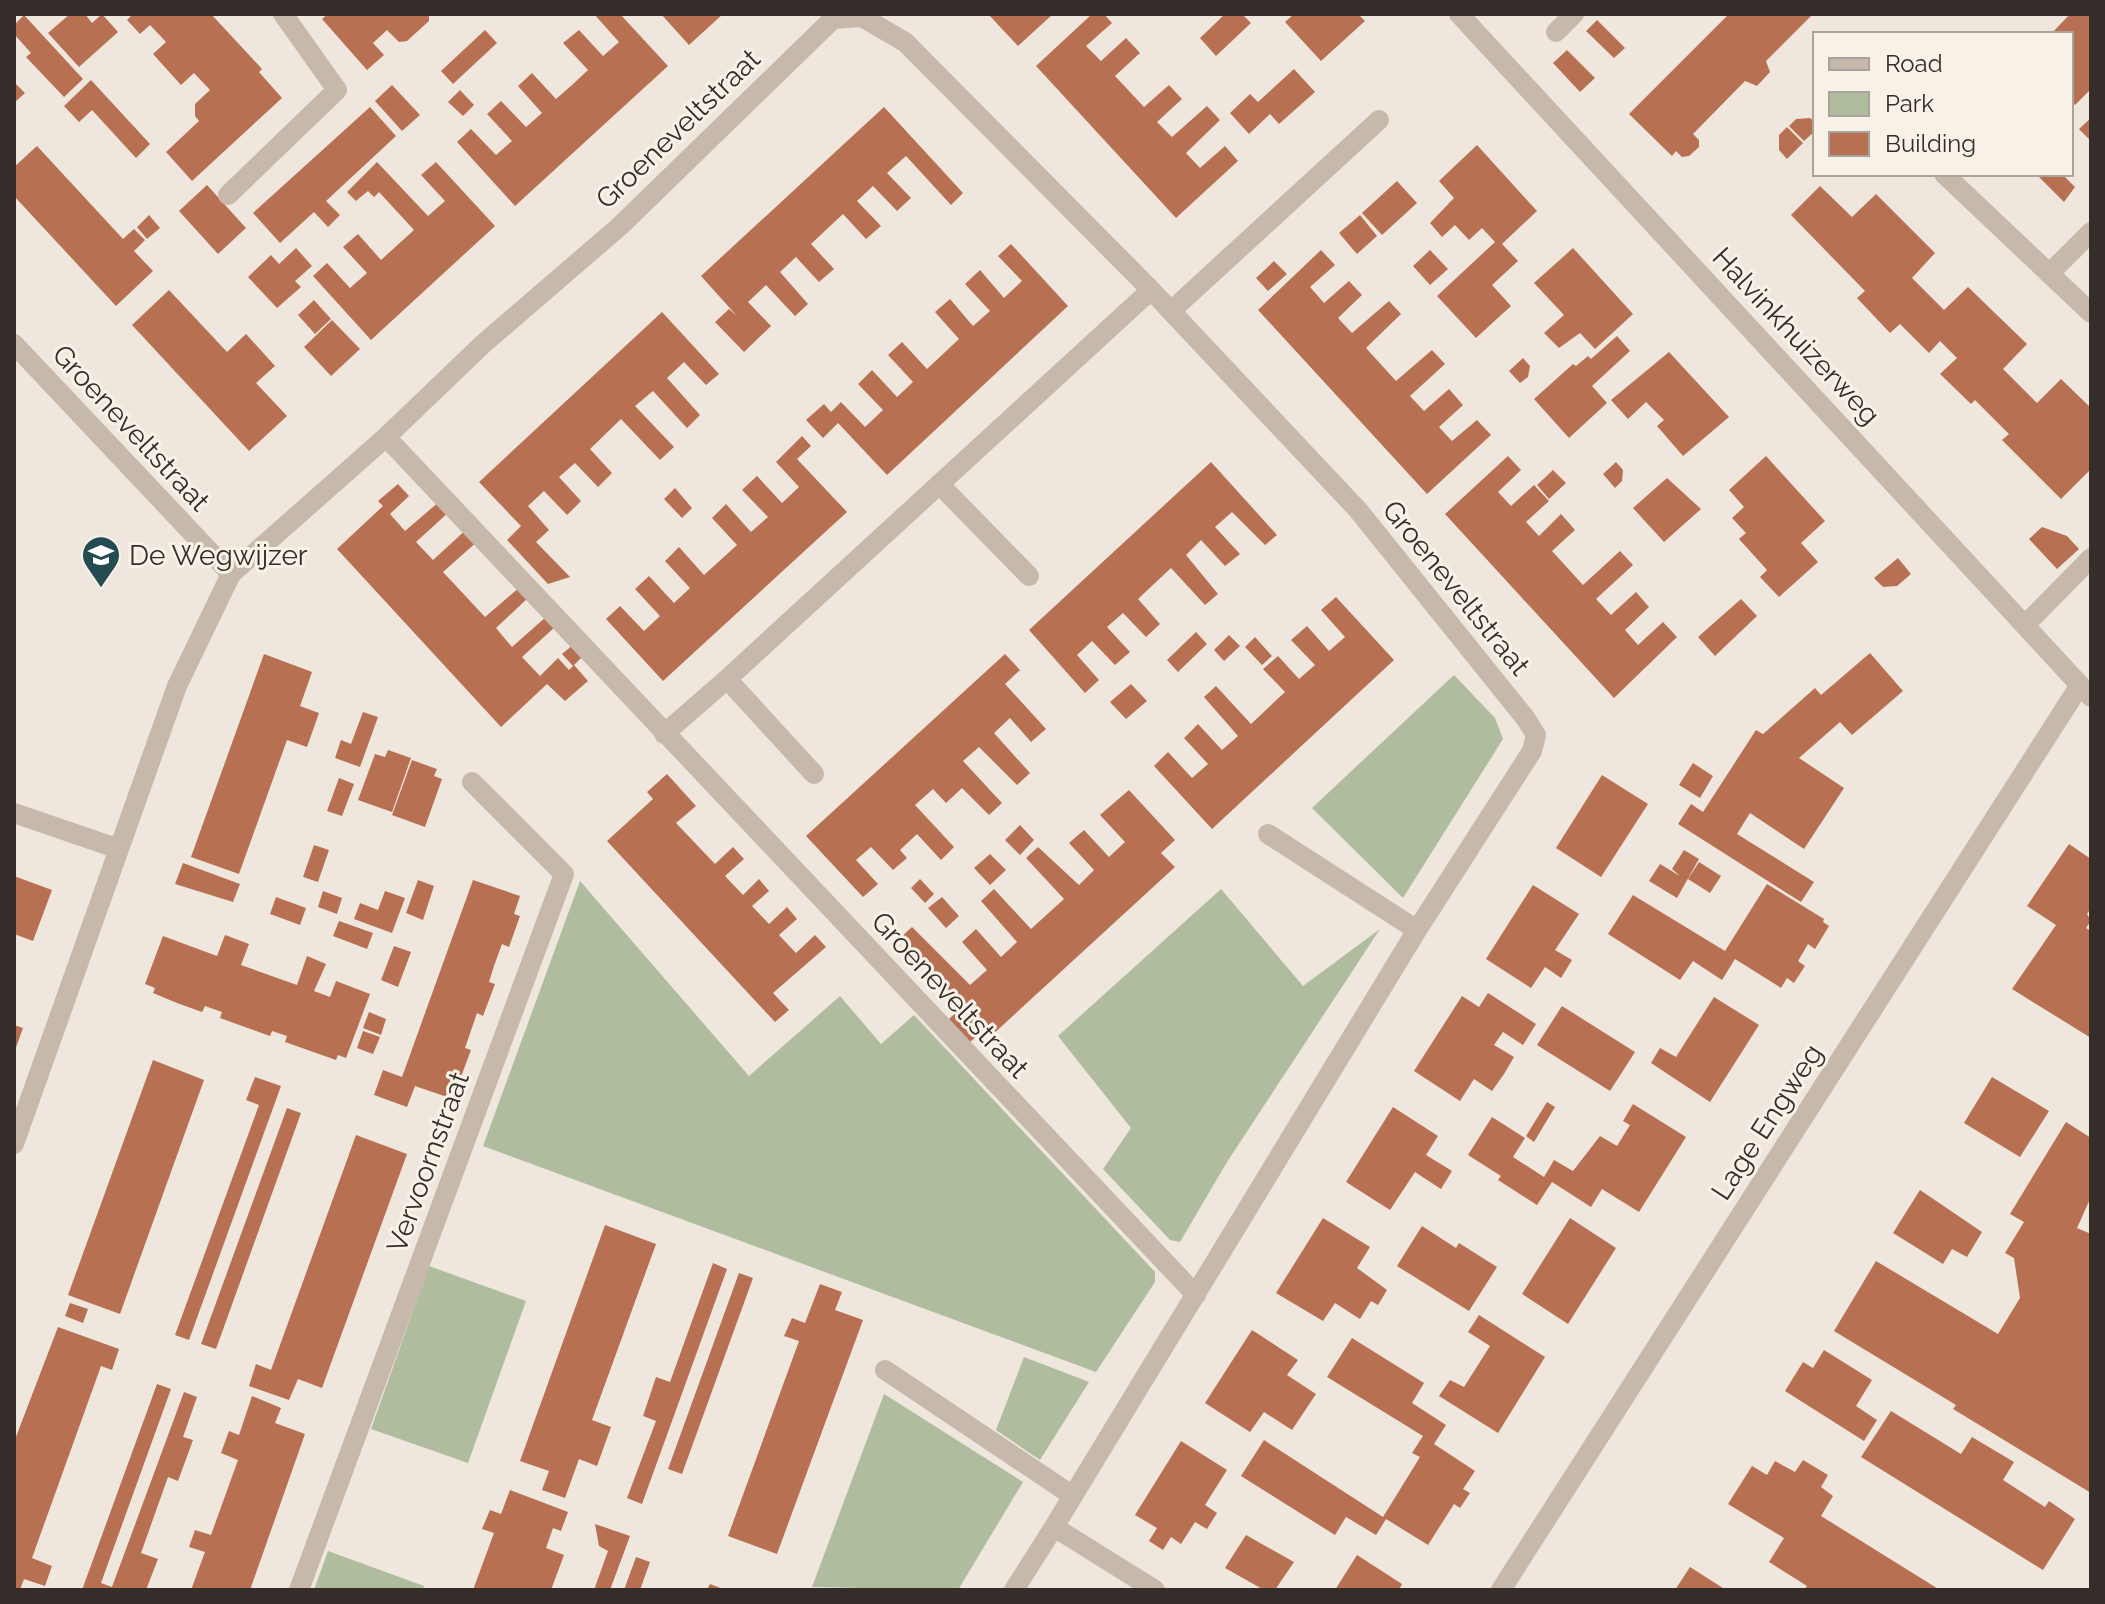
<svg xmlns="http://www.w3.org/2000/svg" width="2105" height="1604" font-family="Raleway,sans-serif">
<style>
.green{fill:#b0bc9e}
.building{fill:#b87052}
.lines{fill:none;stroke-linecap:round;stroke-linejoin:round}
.street{stroke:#c6b8aa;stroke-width:20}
.labels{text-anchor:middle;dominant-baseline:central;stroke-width:6;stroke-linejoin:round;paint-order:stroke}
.street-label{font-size:28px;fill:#342d29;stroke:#f7f1e8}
.poi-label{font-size:28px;fill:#342d29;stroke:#f7f1e8;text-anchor:start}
</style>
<rect width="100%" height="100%" fill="#efe7dd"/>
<path class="green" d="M1454 675 1495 718 1503 739 1403 898 1312 808Z
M580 881 749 1076 840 996 881 1044 914 1015 1155 1272V1282L1096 1372 483 1146Z
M1221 889 1303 986 1380 929 1227 1162 1180 1242 1170 1240 1103 1169 1131 1128 1058 1036Z
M429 1266 526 1301 468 1463 371 1429Z
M1024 1357 1089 1382 1040 1460 996 1430Z
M884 1394 1023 1482 958 1590 812 1587Z
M328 1551 424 1586 423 1590H314Z"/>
<path class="building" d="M70 14H85L92 23 102 14 118 32 79 67 48 33Z
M133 14H211L262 69 259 72 282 98 192 181 166 152 199 121 195 116V104L210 90 194 73 181 85 153 54 166 42 150 25 140 34 127 20Z
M328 14H429V21L407 41 399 42 387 30 373 43 384 55 367 70 322 19Z
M594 14H620L668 66 515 206 457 142 471 129 496 155 512 141 487 114 501 101 526 127 542 113 518 86 532 73 556 99 572 85 588 70 563 43 579 30 603 56 619 42Z
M661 14H723L689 45Z
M988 14H1053L1018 46Z
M1092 14H1104L1112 23 1086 46 1101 61 1126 38 1140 53 1115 76 1144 107 1169 85 1182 99 1157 122 1172 137 1207 106 1220 120 1186 153 1200 168 1225 146 1238 161 1176 218 1036 66Z
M1225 14H1242L1251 23 1216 56 1200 38Z
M1294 14H1358L1365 21 1321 61 1285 22Z
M1729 14H1813L1766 61 1770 72 1757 86 1745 81 1693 134 1699 140V147L1689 156 1682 157 1676 151 1672 156 1629 114Z
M2070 14H2091V89L2075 105 2071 101V34H2051Z
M24 15 83 79 64 97 26 57 31 53 14 34V25Z
M1597 20 1625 48 1614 58 1586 31Z
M485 30 497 43 453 84 441 71Z
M1567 50 1595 78 1580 92 1553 63Z
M1294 69 1315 92 1279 124 1270 114 1249 134 1230 113 1250 94 1258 102Z
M91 80 150 144 136 158 92 110 79 122 64 106Z
M14 82 25 93 14 103Z
M392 85 420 115 402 131 375 101Z
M460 90 474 105 463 116 448 102Z
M370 107 396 136 326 201 340 215 328 227 314 212 280 243 253 213Z
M884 107 963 193 951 205 906 156 887 173 911 198 897 211 873 186 857 201 881 226 866 239 843 214 811 244 834 269 819 282 796 257 780 272 808 304 795 316 766 285 748 302 771 326 744 352 715 322 729 309 737 316 701 276Z
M1810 118 1815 122V131L1804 141 1789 126 1796 119Z
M2091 118V141L2079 129Z
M1787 127 1803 143 1787 159 1779 150V135Z
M1477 145 1537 211 1502 244 1518 261 1492 285 1511 306 1476 338 1437 296 1495 242 1482 228 1469 240 1455 225 1442 237 1430 223 1454 198 1439 181Z
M37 146 123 239 134 229 145 240 134 251 153 271 116 306 14 196V167Z
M377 162 428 216 445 201 421 175 436 162 495 226 371 340 313 276 327 263 350 288 367 273 343 247 358 234 381 260 414 230 379 192 374 197 368 191 356 201 347 192Z
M2036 174H2062L2075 187 2064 202Z
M1397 181 1417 203 1382 235 1362 213Z
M207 185 246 228 218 254 179 211Z
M1820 186 1852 217 1876 194 1935 253 1912 278 1944 310 1968 287 2027 344 2003 369 2037 403 2061 379 2091 408V469L2061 499 2002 440 2009 434 1975 400 1971 404 1940 374 1957 358 1940 341 1929 353 1900 324 1890 333 1857 298 1865 291 1791 215Z
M149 215 160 228 147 239 137 227Z
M1360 215 1377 236 1357 254 1339 233Z
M1011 244 1068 306 887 475 838 423 823 438 806 420 824 404 831 412 841 402 865 427 883 410 858 384 872 370 897 397 913 382 888 355 902 342 927 369 959 339 935 312 950 299 973 326 990 311 965 284 980 270 1004 298 1022 281 998 256Z
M296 248 312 266 295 281 301 287 277 308 248 277 271 255 279 264Z
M1573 248 1633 314 1595 349 1580 333 1559 348 1544 333 1564 315 1534 283Z
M1321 250 1335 265 1310 287 1324 303 1349 281 1362 295 1338 318 1352 333 1389 301 1401 314 1366 348 1396 381 1432 350 1445 364 1410 396 1424 411 1449 389 1463 405 1439 427 1452 441 1477 420 1491 435 1427 494 1258 310Z
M1430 250 1448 269 1430 285 1413 266Z
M1274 261 1287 274 1268 291 1256 278Z
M169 290 227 352 246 334 275 366 256 383 287 416 249 451 132 325Z
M314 300 331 319 315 334 298 315Z
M662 312 719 374 706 385 684 362 667 378 700 415 687 428 653 391 635 406 674 447 660 460 621 419 590 449 612 473 598 487 575 463 559 477 581 501 567 515 544 491 528 506 549 530 536 542 570 577 548 584 507 540 521 526 479 482Z
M332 320 360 349 331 376 304 347Z
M1617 336 1630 351 1592 386 1607 403 1569 438 1534 399 1573 364 1576 366 1588 356 1591 359Z
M1669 352 1729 417 1683 456 1657 426 1664 420 1646 402 1628 419 1611 400Z
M1523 358 1530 366 1528 377 1520 383 1509 371Z
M802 436 811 446 797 459 847 512 663 681 606 619 620 606 644 631 660 616 635 589 649 576 674 603 690 588 665 561 679 547 704 575 737 545 712 518 726 504 751 532 768 517 742 490 757 476 782 503 799 487 776 462Z
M1508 456 1521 470 1498 492 1511 506 1534 485 1549 501 1526 522 1539 536 1561 514 1569 523 1575 530 1552 551 1583 585 1620 551 1633 565 1596 599 1611 615 1636 592 1649 607 1625 630 1638 645 1663 622 1677 637 1614 698 1445 514Z
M1766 456 1825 521 1801 543 1818 562 1779 597 1760 577 1767 570 1739 539 1746 533 1732 518 1744 507 1729 490Z
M1211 462 1277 535 1265 545 1232 512 1215 527 1240 554 1225 566 1201 540 1186 555 1218 594 1205 605 1171 568 1138 599 1160 624 1146 637 1123 613 1107 627 1130 652 1115 665 1092 641 1077 655 1099 680 1085 693 1029 630Z
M1616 462 1623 470 1622 481 1615 488 1603 474Z
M1553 470 1566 483 1549 499 1537 485Z
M1667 478 1701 509 1664 542 1633 508Z
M398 484 409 496 390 514 405 531 440 501 450 511 416 542 433 560 468 528 479 540 443 572 485 617 520 587 529 597 496 628 512 647 547 616 556 626 522 657 540 676 558 658 569 670 573 666 562 654 574 644 584 655 574 665 588 681 565 701 547 684 501 727 337 549 383 506 378 501Z
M675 488 692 508 682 518 664 499Z
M2042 527 2067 536 2079 549 2057 569 2029 539Z
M1898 558 1911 574 1897 586 1883 587 1874 578Z
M1336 597 1394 660 1212 829 1154 766 1168 752 1192 778 1208 764 1184 738 1198 724 1222 750 1238 736 1204 697 1216 686 1251 724 1285 692 1263 669 1278 656 1299 679 1315 665 1291 640 1307 626 1329 651 1345 637 1321 610Z
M1741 599 1757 616 1715 656 1698 637Z
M1196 632 1207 644 1178 672 1167 660Z
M1229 635 1240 646 1224 661 1214 650Z
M1255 637 1272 656 1262 665 1245 647Z
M1870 653 1903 691 1852 735 1840 722 1799 758 1844 788 1804 849 1750 813 1737 834 1814 882 1801 902 1678 824 1691 804 1703 812 1756 730 1763 734 1815 688 1821 695Z
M264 654 312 672 300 706 319 713 307 747 287 740 239 874 191 857Z
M1005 654 1020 670 1005 684 1046 729 1031 742 1010 718 994 733 1030 773 1017 785 979 747 963 761 1002 803 989 815 962 788 946 803 933 789 915 805 954 847 941 860 917 834 900 850 907 858 893 870 871 847 856 860 878 884 863 897 806 836Z
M1131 684 1147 701 1126 719 1110 702Z
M363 712 378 717 360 767 335 758 341 740 351 744Z
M388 750 411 758 392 812 358 800 375 754 385 757Z
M412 760 437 769 434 776 442 779 425 827 392 815Z
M1693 763 1713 776 1700 798 1679 785Z
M667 774 696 806 676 823 715 864 733 847 744 859 725 876 743 895 759 879 769 891 752 906 769 924 787 907 797 919 779 935 796 953 815 935 826 947 773 993 789 1010 775 1022 607 841 653 799 647 792Z
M1602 775 1648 804 1601 877 1556 848Z
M339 778 354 784 342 816 327 811Z
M1129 790 1175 840 1161 853 1175 867 991 1036 985 1029 970 1042 949 1019 963 1006 901 937 912 927 970 985 987 970 962 942 976 929 1001 957 1017 942 981 901 994 889 1031 929 1064 899 1026 858 1038 847 1079 885 1094 870 1069 843 1084 830 1109 857 1125 842 1100 815Z
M1020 825 1034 840 1020 855 1005 840Z
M2069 844 2091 859V908L2087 914 2091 921 2086 928 2091 931V1038L2012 989 2056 925 2027 906Z
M314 845 329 850 318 882 303 877Z
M1684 850 1699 859 1677 898 1649 881 1660 864 1680 876 1672 869Z
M990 854 1006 870 990 885 974 868Z
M1699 862 1721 876 1710 893 1688 879Z
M183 863 240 884 233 902 175 884Z
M14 876 52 890 33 941 14 934Z
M920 879 934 894 925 903 911 888Z
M418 880 434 886 423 920 406 913Z
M473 880 520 896 514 914 520 916 509 947 502 944 494 966 489 982 495 984 483 1016 477 1013 465 1048 471 1050 459 1082 453 1080 447 1097 415 1086 407 1107 374 1095 383 1070 402 1077Z
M1767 884 1824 919 1823 922 1829 926 1815 949 1808 944 1798 961 1805 966 1794 983 1787 978 1781 988 1735 959 1722 980 1693 961 1680 980 1608 934 1633 895 1725 951Z
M1533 885 1579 914 1555 950 1572 960 1561 978 1545 967 1531 988 1486 959Z
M323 891 342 898 337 914 318 907Z
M385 891 405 898 392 933 354 919 360 903 378 910Z
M276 897 306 908 300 925 270 914Z
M942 897 959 916 946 928 928 908Z
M339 921 373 933 367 949 333 936Z
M225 935 249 944 241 965 297 985 307 956 326 964 314 991 330 997 336 981 370 994 346 1058 338 1055 336 1060 285 1042 287 1036 272 1031 270 1036 220 1018 222 1012 205 1006 202 1012 177 1003 153 993 155 988 145 984 163 936 217 956Z
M394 946 411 952 398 987 381 980Z
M1488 993 1536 1024 1523 1045 1503 1032 1494 1045 1514 1057 1504 1074 1492 1091 1474 1079 1460 1101 1414 1071 1462 996 1479 1007Z
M1714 997 1759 1025 1710 1102 1651 1063 1660 1048 1676 1057Z
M1562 1006 1635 1052 1610 1091 1537 1045Z
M369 1012 386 1019 381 1035 363 1028Z
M14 1025 23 1028 14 1053Z
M363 1031 380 1037 373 1054 357 1048Z
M153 1060 204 1080 120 1314 68 1295Z
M255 1077 281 1086 189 1340 175 1335 259 1105 246 1100Z
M1992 1077 2049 1111 2020 1157 1964 1123Z
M1547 1102 1555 1107 1534 1142 1526 1136Z
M1633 1104 1686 1137 1639 1212 1602 1189 1591 1207 1552 1182 1537 1205 1498 1180 1501 1176 1468 1155 1492 1117 1525 1138 1513 1157 1544 1177 1554 1160 1573 1171 1600 1136 1617 1146 1630 1125 1623 1121Z
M1393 1107 1438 1136 1426 1155 1452 1171 1441 1189 1415 1172 1390 1210 1346 1182Z
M287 1108 301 1113 216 1349 201 1344Z
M2066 1122 2091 1138V1197L2077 1228 2091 1234V1493L1953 1409 1956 1405 1834 1331 1876 1261 1998 1334 2020 1298 2014 1258 2005 1253 2024 1222 2010 1214Z
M356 1135 407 1154 322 1388 298 1379 289 1400 249 1386 256 1364 271 1370Z
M1920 1190 1982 1232 1967 1257 1952 1249 1943 1264 1893 1233Z
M1323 1218 1370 1247 1357 1268 1387 1290 1378 1305 1371 1301 1360 1319 1335 1303 1323 1321 1276 1293Z
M1570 1218 1616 1248 1568 1324 1522 1294Z
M605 1225 656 1244 592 1420 611 1427 597 1466 579 1459 565 1498 542 1490 549 1471 520 1461Z
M1422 1226 1456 1248 1459 1243 1497 1267 1469 1311 1397 1266Z
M713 1263 727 1269 642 1504 627 1498 656 1421 643 1416 656 1377 670 1382Z
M739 1273 753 1278 682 1474 668 1469Z
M820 1284 842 1292 835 1310 863 1320 777 1554 728 1536 799 1341 784 1336 792 1318 805 1323Z
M70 1303 88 1309 83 1323 65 1316Z
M1479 1315 1545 1357 1498 1433 1439 1396 1450 1380 1464 1387 1490 1346 1468 1332Z
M58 1327 119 1349 112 1370 101 1366 32 1558 52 1566 45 1586 24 1579 20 1590H14V1442Z
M1252 1330 1298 1360 1287 1375 1316 1394 1292 1430 1264 1412 1250 1432 1205 1403Z
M1352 1338 1424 1383 1412 1403 1446 1425 1434 1444 1475 1471 1463 1489 1470 1493 1460 1508 1454 1504 1428 1545 1386 1519 1376 1535 1346 1517 1335 1535 1241 1476 1264 1440 1383 1517 1420 1457 1412 1453 1423 1436 1327 1377Z
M1824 1350 1872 1380 1856 1406 1877 1420 1864 1441 1785 1391 1803 1362 1813 1368Z
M157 1384 171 1389 101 1583 112 1587 184 1392 197 1397 183 1437 193 1440 178 1481 168 1477 141 1553 158 1559 146 1590H82Z
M252 1396 281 1408 275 1423 305 1434 250 1590H191L205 1552 189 1547 195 1530 211 1535 238 1460 221 1453 229 1431 239 1435Z
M1891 1411 1961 1454 1972 1437 2014 1462 2003 1480 2045 1507 2049 1501 2075 1519 2043 1570 1861 1457Z
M1181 1441 1227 1470 1205 1505 1217 1513 1207 1529 1195 1522 1181 1544 1171 1537 1163 1550 1149 1541 1157 1528 1135 1515Z
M1803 1460 1828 1475 1821 1487 1833 1496 1821 1516 1940 1590H1804L1807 1586 1769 1562 1784 1538 1728 1504 1752 1466 1767 1475 1775 1461 1795 1472Z
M510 1490 568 1512 561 1531 553 1528 546 1548 564 1555 551 1590H473L494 1533 482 1529 490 1510 501 1514Z
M595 1524 630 1536 610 1590H594L608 1551 599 1546Z
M1246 1535 1294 1562 1275 1590H1264L1225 1568Z
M1357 1555 1402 1584 1399 1590H1335Z
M636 1557 650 1562 640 1590H624Z
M1690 1567 1726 1590H1675Z
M710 1584 726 1590H707Z"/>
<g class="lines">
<path class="street" d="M1459 14 2091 697
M1556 32 1574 14
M1944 174 2091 313
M228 195 337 90 283 14
M2050 273 2091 232
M1171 311 1379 120
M14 344 231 574 386 437 483 344 620 226 833 19 862 17 905 42 1151 290 1358 510 1526 719 1536 735 1532 751 1417 930 1054 1527
M386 437 1196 1295
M939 484 1029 576
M2026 624 2091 558
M664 734 727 679
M814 774 727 679 1151 290
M14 813 119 849
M1268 834 1417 930
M14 1144 177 686 231 574
M885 1370 1073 1496
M299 1590 564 874 472 782
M1014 1590 1054 1527 1155 1590
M1501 1590 2080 685"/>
</g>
<defs>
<g id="school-pin" transform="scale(2)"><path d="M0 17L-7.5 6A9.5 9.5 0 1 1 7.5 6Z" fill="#234b51" stroke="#f7f1e8"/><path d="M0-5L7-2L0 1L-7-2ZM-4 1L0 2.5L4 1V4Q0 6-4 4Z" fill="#fff"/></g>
</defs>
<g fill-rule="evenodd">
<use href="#school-pin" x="101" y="555"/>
</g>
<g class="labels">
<g class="street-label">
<text transform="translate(678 129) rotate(-44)">Groeneveltstraat</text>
<text transform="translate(1796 336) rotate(47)">Halvinkhuizerweg</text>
<text transform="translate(131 428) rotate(47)">Groeneveltstraat</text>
<text transform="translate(1456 588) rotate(51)">Groeneveltstraat</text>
<text transform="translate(950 995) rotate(47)">Groeneveltstraat</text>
<text transform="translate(1767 1122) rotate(-57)">Lage Engweg</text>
<text transform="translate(428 1162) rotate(-70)">Vervoornstraat</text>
</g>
<g class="poi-label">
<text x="129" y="555">De Wegwijzer</text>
</g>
</g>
<rect width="2105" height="1604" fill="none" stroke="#342d29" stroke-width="32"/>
<rect x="1813" y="32" width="260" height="144" fill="#f7f1e8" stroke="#a9a39c" stroke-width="2"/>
<rect x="1829" y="58" width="40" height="12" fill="#c6b8aa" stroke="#a9a39c" stroke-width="2"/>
<text x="1885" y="72" font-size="24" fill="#342d29">Road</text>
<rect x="1829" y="92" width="40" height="24" fill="#b0bc9e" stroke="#a9a39c" stroke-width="2"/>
<text x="1885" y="112" font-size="24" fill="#342d29">Park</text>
<rect x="1829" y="132" width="40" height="24" fill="#b87052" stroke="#a9a39c" stroke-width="2"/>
<text x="1885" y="152" font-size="24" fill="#342d29">Building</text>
</svg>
